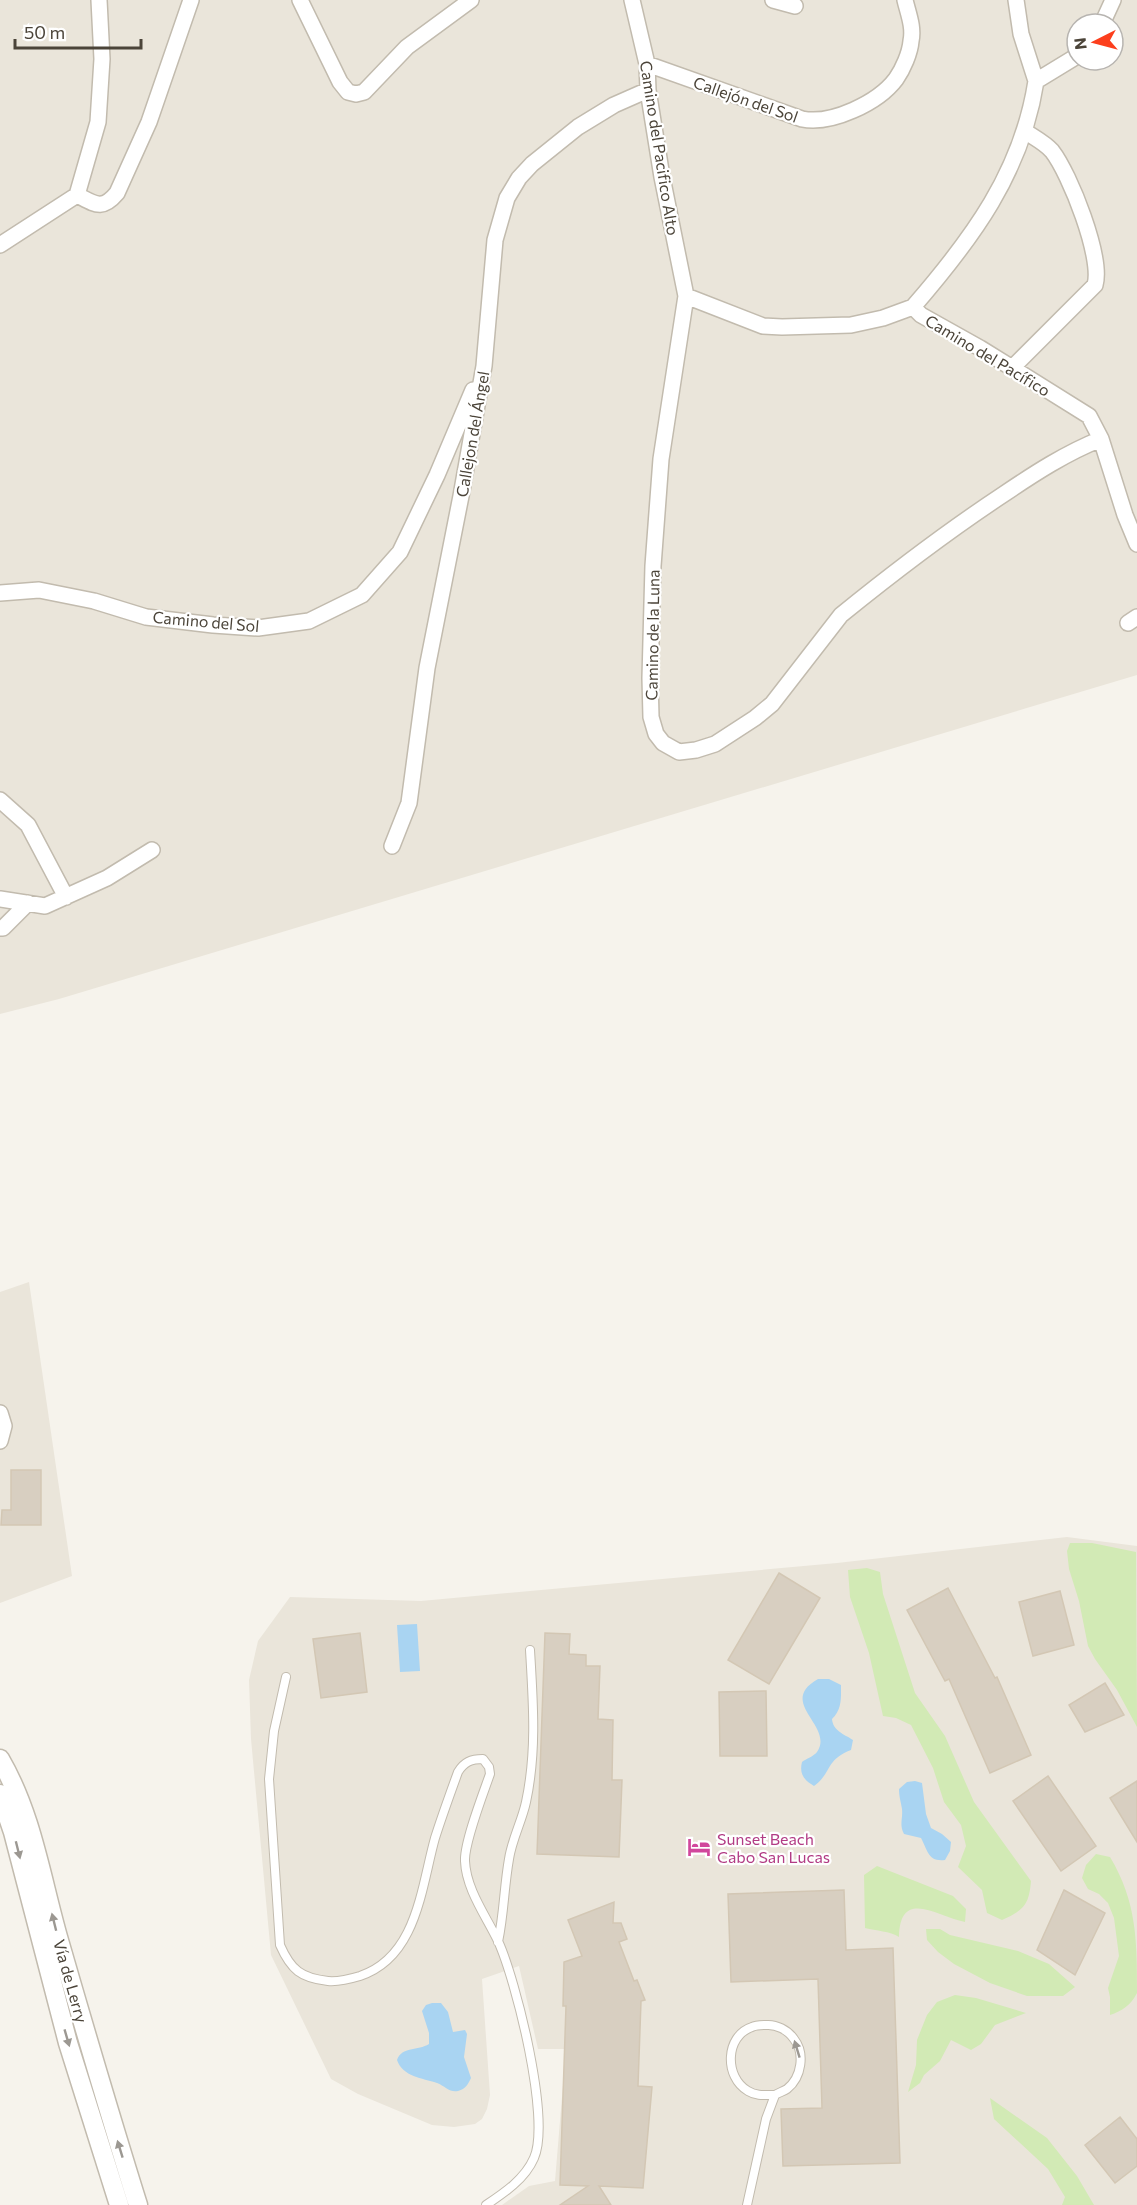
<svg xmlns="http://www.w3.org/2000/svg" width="1137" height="2205" font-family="Commissioner,sans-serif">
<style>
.residential{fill:#eae5da;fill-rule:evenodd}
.green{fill:#d2eab5}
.water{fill:#a9d4f2}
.building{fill:#d8cfc1;stroke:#d3c7b4;stroke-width:1.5}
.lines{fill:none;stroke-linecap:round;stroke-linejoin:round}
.service-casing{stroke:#c2bbae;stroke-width:10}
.minor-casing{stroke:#c2bbae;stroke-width:18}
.tertiary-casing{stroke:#c2bbae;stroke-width:21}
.service{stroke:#fff;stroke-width:8}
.minor{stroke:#fff;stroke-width:15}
.tertiary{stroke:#fff;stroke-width:18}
.oneway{fill:#9c9892}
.labels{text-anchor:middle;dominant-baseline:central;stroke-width:4.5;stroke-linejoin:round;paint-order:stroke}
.street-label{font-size:16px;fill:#4b4439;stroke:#fff}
.hotel-label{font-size:16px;fill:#b23c85;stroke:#fff;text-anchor:start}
</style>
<rect width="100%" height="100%" fill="#f6f3ec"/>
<path class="residential" d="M0 0H1137V675L59 999 0 1014ZM1077 24H1113V60H1077Z
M29 1282 72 1576 0 1603V1292Z
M1067 1537 1137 1546V2205H502L529 2186 555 2181 566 2049H538L519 1966 482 1979 490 2095 487 2109 482 2119 475 2124 454 2127 432 2125 358 2094 331 2079 271 1955 251 1739 249 1680 258 1641 290 1597 421 1601 837 1563Z"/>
<path class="green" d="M1070 1543H1092L1136 1552 1137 1727 1117 1690 1095 1659 1088 1646 1079 1601 1069 1569 1067 1551Z
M867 1568 880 1572 883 1594 915 1693 945 1736 974 1802 1031 1881C1029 1905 1024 1910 1002 1920L987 1913 982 1890 958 1867 966 1846 961 1825 944 1802 933 1768 911 1725 896 1718 883 1716 869 1653 850 1597 848 1570Z
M1096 1854 1110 1857C1137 1902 1137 1941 1137 1993 1131 2005 1122 2011 1110 2015V1997L1108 1988 1119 1956 1114 1918 1108 1903 1099 1894 1088 1889 1082 1878 1086 1865Z
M877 1866 953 1896 966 1909 965 1922C938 1917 900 1887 899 1937 890 1931 876 1931 865 1928L864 1875Z
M926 1929H940L950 1935 1018 1951 1049 1964 1075 1987 1063 1996H1027L990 1983 954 1964 938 1952 927 1940Z
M955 1995 976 1998 1026 2013 995 2025 981 2044 971 2050 951 2040 940 2061 924 2075 920 2083 908 2092 916 2065 917 2040 927 2015 937 2002Z
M990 2098 1047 2138 1077 2176 1094 2205H1062L1065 2197 1048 2169 994 2119Z"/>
<path class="water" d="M417 1624 420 1671 400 1672 397 1625Z
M818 1679H829L841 1685C841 1699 842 1709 832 1719 833 1731 844 1734 853 1740L851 1750C825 1760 832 1773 814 1786 804 1780 799 1774 802 1762 806 1759 814 1756 817 1752 835 1726 776 1703 818 1679Z
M915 1781 922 1783 926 1814 931 1828 942 1834 951 1842 950 1851 945 1860C928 1862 928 1851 921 1838L904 1834C899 1825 903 1819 902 1809 901 1802 899 1797 899 1789L907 1782Z
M432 2003H441L448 2012 453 2032 465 2030 467 2034 464 2057 471 2078C468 2084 466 2089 458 2091 450 2093 445 2086 437 2083 422 2078 403 2077 397 2060 402 2046 418 2051 429 2044V2033L422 2011 426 2005Z"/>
<path class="building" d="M11 1470H41V1525H1L2 1510H11Z
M779 1573 820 1598 769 1684 728 1660Z
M948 1588 995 1678 997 1677 1031 1755 990 1773 949 1679 945 1681 907 1610Z
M1060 1591 1074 1645 1033 1656 1019 1602Z
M360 1633 367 1692 321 1698 313 1639Z
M545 1633 570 1634 569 1654 586 1655V1666H600L598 1719 613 1720 612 1780H622L619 1857 537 1854Z
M1105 1683 1124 1715 1085 1732 1069 1705Z
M766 1691 767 1756H720L719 1692Z
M1048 1776 1096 1846 1061 1871 1013 1801Z
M1137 1781V1842L1110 1798Z
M844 1890 846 1950 893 1948 900 2163 783 2166 781 2109 822 2108 818 1979 731 1982 728 1894Z
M1064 1890 1105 1913 1075 1975 1037 1950Z
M614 1902 613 1923H621L627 1939 619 1942 634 1981 637 1980 645 2000 641 2001 638 2086 652 2087 643 2188 599 2186 611 2205H560L588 2186 560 2185 566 2006H563L564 1962 582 1956 568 1920Z
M1120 2117 1137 2139V2166L1115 2183 1085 2145Z"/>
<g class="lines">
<g class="service-casing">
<path id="service" d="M286 1677 274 1731 269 1779 280 1945C291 1970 301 1978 328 1981 339 1982 350 1979 360 1976 417 1957 421 1888 435 1838 442 1816 450 1794 458 1772 464 1762 471 1759 483 1759L489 1767 490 1774C483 1794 464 1843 465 1861 466 1889 486 1916 498 1941 516 1980 551 2120 534 2158 525 2179 504 2193 486 2205
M498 1942C504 1914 504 1887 509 1859 512 1839 522 1821 526 1802 537 1751 533 1701 530 1650
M747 2205 766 2119 775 2095C778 2093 784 2091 787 2089 802 2077 805 2053 794 2039 788 2030 776 2024 766 2025 762 2025 756 2025 752 2027 725 2036 724 2077 748 2091 756 2096 765 2095 775 2095"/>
</g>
<g class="minor-casing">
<path id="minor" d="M300 0 340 82 348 92 356 94 364 92 407 47 471 0
M632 0 647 64 648 90 662 177 686 296 661 459 653 566 650 678 651 717 656 734 663 743 679 752 696 750 715 744 755 718 772 704 841 615C894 572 948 531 1004 494 1035 473 1066 453 1101 439
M773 0 795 6
M1016 0 1021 34 1036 81
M1102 24 1113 0
M647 64 802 119C831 125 878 103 896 79 903 69 910 53 911 41 914 27 908 13 905 0
M77 195C95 204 102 211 117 193L149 122 191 0
M77 195 98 122 102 59 99 0
M0 245 77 195
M686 296 763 326 782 327 851 325 883 318 913 307 921 315 980 348 1089 416 1101 439 1125 515 1137 544
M913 307C972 239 1022 172 1036 81L1077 56
M1012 368 1095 285C1103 258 1070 174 1052 151 1045 143 1035 138 1026 132
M0 593 39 590 94 601 146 617 213 625 258 628 309 621 362 595 400 552 437 475 473 390
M1128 623 1137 617
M0 800 28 825 66 897
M392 846 409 803 427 668 461 496 484 366 495 240 507 198 519 178 532 164 578 127 614 105 648 90
M0 899 45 906 107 878 152 850
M0 928H3L28 903
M0 1413 4 1426 0 1441"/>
</g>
<g class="tertiary-casing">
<path id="tertiary" d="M0 1759C32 1814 41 1877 58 1937 84 2027 110 2116 138 2205
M0 1794 13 1832 68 2043 119 2205"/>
</g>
<use href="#service" class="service"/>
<use href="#minor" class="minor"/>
<use href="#tertiary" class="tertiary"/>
</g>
<defs><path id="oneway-solid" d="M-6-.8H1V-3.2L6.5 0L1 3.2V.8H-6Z" transform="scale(1.5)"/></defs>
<g class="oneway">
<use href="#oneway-solid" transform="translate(18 1850) rotate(76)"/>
<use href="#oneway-solid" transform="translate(54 1922) rotate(-104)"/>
<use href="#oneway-solid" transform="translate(67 2038) rotate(74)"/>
<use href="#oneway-solid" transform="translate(797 2049) rotate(-107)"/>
<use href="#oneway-solid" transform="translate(120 2149) rotate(-107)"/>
</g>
<defs>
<g id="hotel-bare" transform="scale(1.8)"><path d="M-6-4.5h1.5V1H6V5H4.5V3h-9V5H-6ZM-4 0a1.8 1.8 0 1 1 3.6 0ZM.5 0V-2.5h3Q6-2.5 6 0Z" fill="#d1479c" stroke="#fff" stroke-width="2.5" paint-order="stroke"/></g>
</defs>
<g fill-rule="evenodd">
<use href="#hotel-bare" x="699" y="1847"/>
</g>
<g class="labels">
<g class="street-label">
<text transform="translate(746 99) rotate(19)">Callejón del Sol</text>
<text transform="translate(660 148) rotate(81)">Camino del Pacifico Alto</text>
<text transform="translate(988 355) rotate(31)">Camino del Pacífico</text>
<text transform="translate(472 434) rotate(-80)">Callejon del Ángel</text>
<text transform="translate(206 621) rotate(5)">Camino del Sol</text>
<text transform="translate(652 635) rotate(-89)">Camino de la Luna</text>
<text transform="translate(71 1981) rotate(74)">Vía de Lerry</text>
</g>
<g class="hotel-label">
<text x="717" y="1838">Sunset Beach<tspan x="717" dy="18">Cabo San Lucas</tspan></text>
</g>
</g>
<g transform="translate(1095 42) rotate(264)"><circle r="28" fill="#ffffff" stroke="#b7b4b0" stroke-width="1.5"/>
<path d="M0-4.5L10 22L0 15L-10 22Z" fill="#fc3f1d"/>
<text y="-9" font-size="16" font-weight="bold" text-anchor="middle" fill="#4b4439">N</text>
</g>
<path d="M15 39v9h126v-9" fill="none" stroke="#4b4439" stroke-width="3"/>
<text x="24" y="39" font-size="18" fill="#4b4439" stroke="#ffffff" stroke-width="4.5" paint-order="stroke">50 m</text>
</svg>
